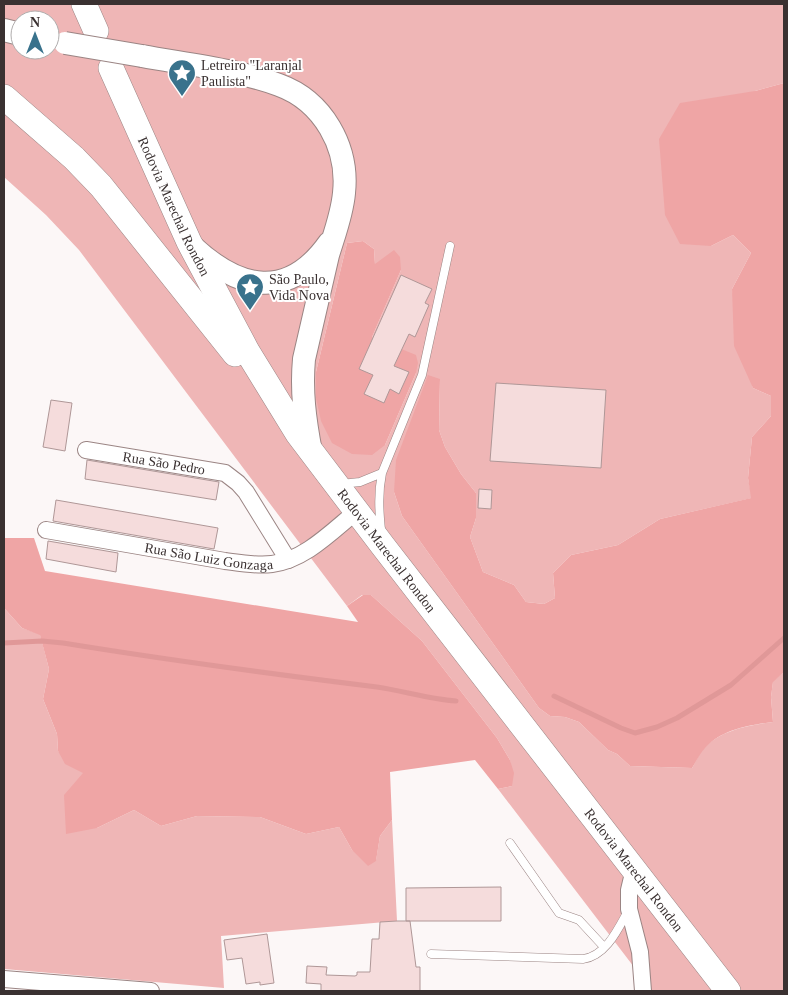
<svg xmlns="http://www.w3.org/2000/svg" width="788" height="995" font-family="Georgia,serif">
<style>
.green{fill:#efb6b6;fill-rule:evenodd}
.forest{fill:#efa5a5}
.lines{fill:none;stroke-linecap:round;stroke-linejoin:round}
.stream{stroke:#e09898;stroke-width:5}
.building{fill:#f5dcdc;stroke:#af9797}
.lane-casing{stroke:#9b8584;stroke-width:9}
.street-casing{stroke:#9b8584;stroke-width:18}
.secondary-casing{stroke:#9b8584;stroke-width:24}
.primary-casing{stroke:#9b8584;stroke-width:26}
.lane{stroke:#fff;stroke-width:8}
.street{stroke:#fff;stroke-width:16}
.secondary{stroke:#fff;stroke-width:22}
.primary{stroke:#fff;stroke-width:25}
.secondary-bridge-casing{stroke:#9b8584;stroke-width:24;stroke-linecap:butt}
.secondary-bridge{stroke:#fff;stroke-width:22}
.labels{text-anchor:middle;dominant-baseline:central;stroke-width:4;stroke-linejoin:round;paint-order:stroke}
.poi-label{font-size:14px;fill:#3a3131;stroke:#fff;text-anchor:start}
.street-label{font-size:14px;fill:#3a3131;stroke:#fff}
</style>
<rect width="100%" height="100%" fill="#fcf7f7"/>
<path class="green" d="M4 4H784V83L755 91 711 246 733 235 751 253 732 289 753 388 771 396V416L752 437 748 478 752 498 660 519 618 545 571 555 553 573 555 598 544 604 526 602 514 585 483 572 470 537 476 518V493L461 474 445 447 439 430 440 379 394 492 402 516 539 708 550 716 565 717 579 722 608 750 617 754 630 766 692 768C696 762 699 753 704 748 721 730 750 725 773 722L771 697 773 681 784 672V991H651L650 988 498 789 512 786 510 760 497 738 422 641 371 595H362L347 606 79 250 46 215 4 177ZM20 20H50V50H20ZM363 241 374 249 375 264 401 270 372 337 416 373 385 445 316 398V372L347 243Z
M4 608 22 628 40 634 49 669 43 699 57 734 58 751 84 773 97 828 134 810 161 826 197 816 260 817 306 834 339 827 352 850 376 860 380 836 392 820 397 921 221 936 224 988 4 969Z"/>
<path class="forest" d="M784 83V672L773 682 771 697 773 722C750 725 722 729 705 748 700 753 696 762 692 768L630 766 617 754 608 750 579 722 565 717 550 716 539 708 402 516 394 492 396 460 428 375 440 379 439 430 445 447 461 474 476 493V518L470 537 483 572 514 585 526 602 544 604 555 598 553 573 571 555 618 545 660 519 751 498 748 478 752 437 771 416V396L753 388 734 346 732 289 751 253 733 235 711 246 680 244 665 215 659 139 680 103 755 91Z
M363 241 374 249 375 264 394 250 400 257 401 270 372 337 416 355 418 363 416 373 385 445 372 455 352 454 332 443 321 421 316 398V372L347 243Z
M4 538H34L45 571 358 622 347 606 363 595H371L422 641 497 738 510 760 514 773 512 786 498 789 475 760 390 772 392 820 380 836 376 861 368 866 352 850 339 827 306 834 260 817 197 816 161 826 134 810 97 828 66 834 64 795 83 773 65 764 58 751 57 734 43 699 49 669 40 635 22 628 4 608Z"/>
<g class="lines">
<path class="stream" d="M4 643 42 641 63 643C168 660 272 674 377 687 404 691 429 699 456 701
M554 696 621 728 635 733 657 727 677 718 731 685 784 638"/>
</g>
<path class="building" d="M401 275 432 289 425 303 429 305 415 337 409 334 394 366 409 372 399 394 390 389 384 403 364 394 373 375 359 369Z
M496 383 606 390 601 468 490 461Z
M51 400 72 403 65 451 43 447Z
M87 460 219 482 216 500 85 479Z
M479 489 492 490 491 509 478 508Z
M56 500 218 528 214 549 53 521Z
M48 541 118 553 116 572 46 559Z
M501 887V921H406V888Z
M397 921H410L416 967H420V991H321V984L306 983 307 966 327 967 326 975 355 976 357 975V972H370L372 939H379L380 922Z
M267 934 274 983 260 985V982L246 984 242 958 227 960 224 940Z"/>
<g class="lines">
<g class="lane-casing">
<path id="lane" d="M341 484 360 482 382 473
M381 530C379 510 378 493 382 473L422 375 450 246
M510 843 559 913 579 920 604 947
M431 954 583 959C606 956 618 929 628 911"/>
</g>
<g class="street-casing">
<g id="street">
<path id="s1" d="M86 450 225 473 238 483 246 492 288 560"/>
<path id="s2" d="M46 530 225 561C240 563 256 566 272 564 305 560 332 531 357 511"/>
<path d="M634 869 629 890V909L640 952 643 991"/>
<path d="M4 979 151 991"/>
</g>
</g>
<g class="secondary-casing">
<path id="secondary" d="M4 30 20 34
M142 56C185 64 239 70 279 85 323 101 349 147 344 193 342 215 334 235 328 255 320 290 312 324 304 359 301 391 305 420 311 452
M192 246C239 290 288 301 329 243"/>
</g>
<g class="primary-casing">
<g id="primary">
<path d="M84 4 96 31"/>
<path id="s3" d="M111 68 189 242 247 351 298 434 383 546 728 991"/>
<path d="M4 97 74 158 101 186 235 354"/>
</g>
</g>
<use href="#lane" class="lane"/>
<use href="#street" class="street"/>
<use href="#secondary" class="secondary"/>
<use href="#primary" class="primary"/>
<g class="secondary-bridge-casing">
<path id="secondary-bridge" d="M65 43 142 56"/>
</g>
<use href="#secondary-bridge" class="secondary-bridge"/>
</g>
<defs>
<g id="sight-pin" transform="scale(1.4375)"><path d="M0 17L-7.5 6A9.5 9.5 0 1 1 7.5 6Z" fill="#39728c" stroke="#fff"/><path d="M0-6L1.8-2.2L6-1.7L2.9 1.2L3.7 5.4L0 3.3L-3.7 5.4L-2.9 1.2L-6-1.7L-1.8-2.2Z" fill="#fff"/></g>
</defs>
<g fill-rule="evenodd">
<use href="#sight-pin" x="182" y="73"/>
<use href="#sight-pin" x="250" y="287"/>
</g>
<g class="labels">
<g class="poi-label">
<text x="201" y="65">Letreiro "Laranjal<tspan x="201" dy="16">Paulista"</tspan></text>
<text x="269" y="279">São Paulo,<tspan x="269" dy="16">Vida Nova</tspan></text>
</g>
<g class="street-label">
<text stroke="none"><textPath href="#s3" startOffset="152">Rodovia Marechal Rondon</textPath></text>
<text stroke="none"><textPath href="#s1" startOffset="79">Rua São Pedro</textPath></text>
<text stroke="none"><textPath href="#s3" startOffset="558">Rodovia Marechal Rondon</textPath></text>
<text stroke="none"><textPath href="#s2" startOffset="165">Rua São Luiz Gonzaga</textPath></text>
<text stroke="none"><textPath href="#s3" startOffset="962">Rodovia Marechal Rondon</textPath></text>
</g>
</g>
<rect width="788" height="995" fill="none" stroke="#3a3131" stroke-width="10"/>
<g transform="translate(35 35)"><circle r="24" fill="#ffffff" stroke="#b0adad"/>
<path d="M0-4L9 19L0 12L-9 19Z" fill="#39728c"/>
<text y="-8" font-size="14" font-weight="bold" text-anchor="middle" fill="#3a3131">N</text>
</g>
</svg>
